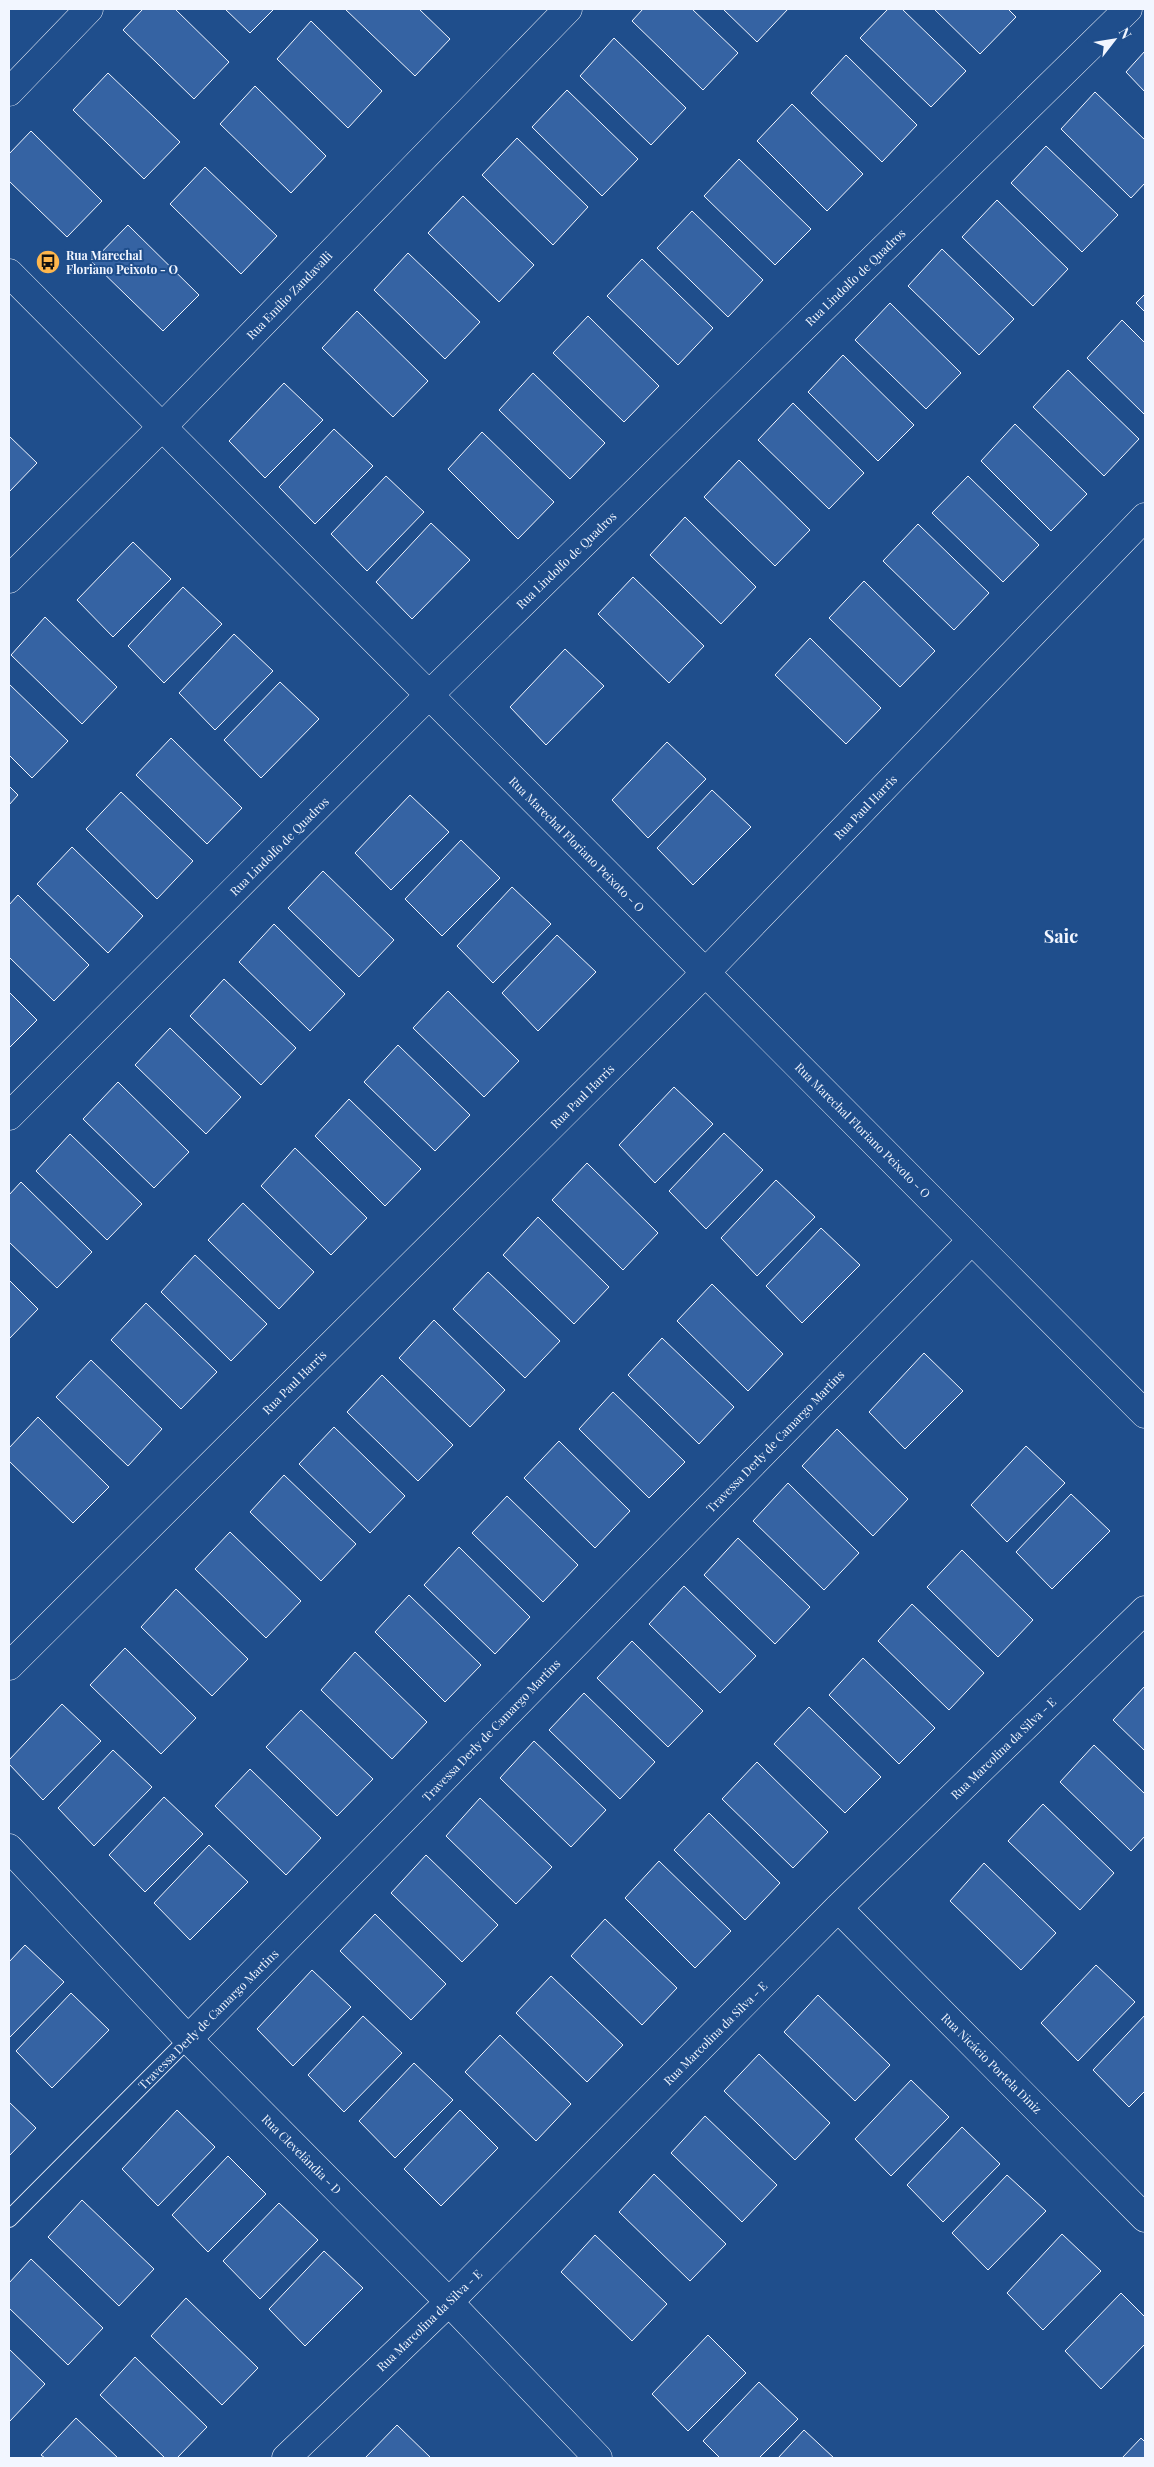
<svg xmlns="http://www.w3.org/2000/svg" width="1154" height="2467" font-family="'Playfair Display',serif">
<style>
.building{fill:#3563a3;stroke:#f2f6ff}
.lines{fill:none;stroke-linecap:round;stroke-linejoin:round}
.service-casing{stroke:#f2f6ff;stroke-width:18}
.minor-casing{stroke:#f2f6ff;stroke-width:29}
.service{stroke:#1f4e8c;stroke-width:16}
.minor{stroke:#1f4e8c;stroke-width:28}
.labels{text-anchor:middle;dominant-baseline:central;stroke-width:4;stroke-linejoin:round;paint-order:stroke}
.poi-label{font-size:12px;font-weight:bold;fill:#f2f6ff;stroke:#1f4e8c;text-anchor:start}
.street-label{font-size:12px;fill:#f2f6ff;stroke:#1f4e8c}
.district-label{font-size:18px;font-weight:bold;fill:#f2f6ff;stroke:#1f4e8c}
</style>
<rect width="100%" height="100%" fill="#1f4e8c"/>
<path class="building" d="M143 9H175L229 62 194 99 123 30Z
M225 9H274L250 33Z
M345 9H419L450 39 415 76Z
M643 9H692L738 53 703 90 632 21Z
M723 9H788L757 42Z
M888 9H902L966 71 931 107 860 38Z
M934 9H1008L1016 17 980 54Z
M311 21 382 91 348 128 277 59Z
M614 38 686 108 651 145 580 76Z
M1145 51V92L1126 72Z
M846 55 917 125 882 162 811 93Z
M108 73 180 142 144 179 73 110Z
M255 86 326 156 291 193 220 124Z
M567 90 638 159 602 196 532 127Z
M1095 92 1145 140V183L1131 198 1061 129Z
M792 104 863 174 827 211 757 141Z
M31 131 102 201 67 237 9 181V154Z
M517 138 588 207 553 245 482 175Z
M1046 146 1118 215 1082 252 1011 183Z
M739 159 811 229 775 265 704 196Z
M205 167 277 236 241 274 170 204Z
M463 196 534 265 499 302 428 233Z
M997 200 1068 269 1033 306 962 237Z
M692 211 763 280 728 317 657 248Z
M128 225 199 295 163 331 92 262Z
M942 249 1014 319 979 355 908 286Z
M408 253 480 322 445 359 374 290Z
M642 259 713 328 678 365 607 296Z
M1145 294V312L1136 303Z
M890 303 961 373 926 409 855 340Z
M357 311 428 381 393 417 322 348Z
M588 316 659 386 624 422 553 353Z
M1122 320 1145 343V415L1087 358Z
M843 355 914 425 878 461 808 392Z
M1068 370 1139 439 1104 476 1033 407Z
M533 373 605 443 570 479 499 410Z
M284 383 323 420 265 478 229 441Z
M793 403 864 473 829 509 758 440Z
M1015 424 1087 494 1051 531 981 461Z
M334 429 373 466 315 524 279 487Z
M482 432 554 502 518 539 448 469Z
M9 436 37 463 9 492Z
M739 460 810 530 775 566 704 497Z
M386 476 424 512 367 571 331 534Z
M968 476 1039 545 1003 582 932 513Z
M685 517 756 587 721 624 650 555Z
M431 523 470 560 412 619 376 582Z
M918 524 989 593 954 630 883 561Z
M133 542 171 579 113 637 77 600Z
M633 577 704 646 669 683 598 614Z
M864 581 935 651 900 687 829 618Z
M183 587 222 624 164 683 128 646Z
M45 617 117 687 82 724 11 655Z
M234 634 273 671 215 730 179 693Z
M810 638 881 708 846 744 775 675Z
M565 649 604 686 546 745 510 707Z
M280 682 319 719 261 778 224 740Z
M9 684 68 741 32 778 9 755Z
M171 738 242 808 207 844 136 775Z
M667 742 706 779 648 838 612 800Z
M9 786 18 795 9 805Z
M712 790 751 827 693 885 657 848Z
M121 792 193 861 157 899 86 829Z
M410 795 449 832 391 890 355 853Z
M461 840 500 878 442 936 405 899Z
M72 847 143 916 108 953 37 884Z
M323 871 394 940 359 977 288 908Z
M512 887 551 924 493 983 457 946Z
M18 895 89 965 54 1001 9 957V905Z
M274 924 345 994 310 1031 239 962Z
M557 935 596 972 538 1031 502 993Z
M224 979 296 1048 261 1085 190 1016Z
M448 991 519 1061 484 1097 413 1028Z
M9 992 37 1020 9 1048Z
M170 1028 241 1097 206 1134 135 1065Z
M398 1045 470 1115 435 1151 364 1082Z
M118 1082 189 1152 154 1188 83 1119Z
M674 1087 713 1124 655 1183 619 1145Z
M349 1099 421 1169 385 1206 315 1136Z
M724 1133 763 1170 706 1229 669 1191Z
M70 1134 142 1204 107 1240 36 1171Z
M295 1148 367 1218 331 1255 261 1186Z
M587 1163 658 1233 623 1270 552 1200Z
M776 1180 815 1217 757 1276 721 1238Z
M21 1182 92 1252 57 1288 9 1242V1195Z
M243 1203 314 1272 279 1309 208 1240Z
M538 1217 609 1287 574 1324 503 1255Z
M821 1228 860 1265 802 1323 766 1286Z
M195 1255 267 1324 231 1361 161 1292Z
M488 1272 560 1341 525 1378 453 1309Z
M9 1280 38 1309 9 1339Z
M712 1284 783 1354 748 1391 677 1321Z
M146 1303 217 1372 181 1409 111 1340Z
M434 1320 505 1390 470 1427 399 1358Z
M662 1338 734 1407 699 1444 628 1375Z
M924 1353 963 1391 905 1449 869 1412Z
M91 1360 162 1429 128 1466 56 1397Z
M382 1375 453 1445 418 1481 347 1412Z
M613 1392 685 1462 649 1498 579 1429Z
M38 1417 109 1487 73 1523 9 1461V1448Z
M334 1427 405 1496 370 1533 299 1464Z
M837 1429 908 1499 873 1536 802 1466Z
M559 1441 630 1511 595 1548 524 1478Z
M1026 1446 1065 1483 1007 1542 971 1505Z
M284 1475 356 1544 321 1581 250 1512Z
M788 1483 859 1553 824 1590 753 1521Z
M1071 1494 1110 1531 1052 1589 1016 1552Z
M507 1496 578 1565 543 1602 472 1533Z
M230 1532 301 1601 266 1638 195 1569Z
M738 1538 810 1607 775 1644 704 1575Z
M459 1547 530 1617 495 1654 424 1585Z
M962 1550 1033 1620 998 1657 927 1587Z
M684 1586 756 1656 720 1693 649 1624Z
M176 1589 248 1659 212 1696 141 1627Z
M409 1595 481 1665 445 1702 375 1632Z
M912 1604 984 1673 949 1710 878 1641Z
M632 1641 703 1711 668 1747 597 1678Z
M125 1648 196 1718 161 1754 90 1685Z
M355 1652 427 1722 392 1759 321 1690Z
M863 1658 935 1728 899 1764 829 1695Z
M1145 1686V1751L1113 1720Z
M584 1693 655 1762 620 1799 549 1730Z
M62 1704 101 1741 43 1800 9 1764V1760Z
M809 1707 881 1777 845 1813 774 1744Z
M301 1710 373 1779 337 1816 266 1747Z
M534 1741 606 1810 571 1847 500 1778Z
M1094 1745 1145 1794V1836L1131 1851 1060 1782Z
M113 1750 152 1787 94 1846 58 1808Z
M757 1762 828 1832 793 1868 722 1799Z
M250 1769 321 1838 286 1875 215 1806Z
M164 1797 203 1834 145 1892 109 1855Z
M480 1798 552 1867 516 1904 446 1836Z
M1043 1804 1114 1873 1080 1910 1008 1841Z
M709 1813 780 1883 745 1920 674 1850Z
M209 1845 248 1882 190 1940 154 1903Z
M426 1855 498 1925 462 1962 391 1893Z
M659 1861 731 1931 695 1968 625 1898Z
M984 1863 1056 1933 1021 1970 950 1901Z
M375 1914 446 1984 411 2020 340 1951Z
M605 1919 677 1988 642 2025 571 1956Z
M25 1945 64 1982 9 2038V1962Z
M1096 1965 1135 2002 1078 2061 1041 2023Z
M312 1970 351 2007 293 2066 257 2029Z
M551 1976 623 2045 587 2082 516 2013Z
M71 1993 109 2030 52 2088 16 2051Z
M818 1995 890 2065 855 2101 784 2032Z
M1145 2015V2091L1129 2107 1093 2070Z
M363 2016 402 2053 344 2112 308 2075Z
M500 2035 571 2104 536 2141 465 2072Z
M759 2054 830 2123 795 2160 724 2091Z
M414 2063 453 2100 395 2158 359 2121Z
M911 2080 949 2117 891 2176 855 2139Z
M9 2102 36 2128 9 2156Z
M177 2110 215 2147 158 2206 122 2169Z
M460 2110 498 2148 441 2206 404 2169Z
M705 2116 777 2185 742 2222 671 2153Z
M962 2127 1000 2164 943 2222 907 2185Z
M228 2156 266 2194 208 2252 172 2215Z
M654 2174 726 2244 690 2281 619 2212Z
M1007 2175 1046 2211 988 2270 952 2233Z
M82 2200 154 2269 119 2306 48 2237Z
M279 2203 318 2240 260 2299 223 2261Z
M1062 2234 1101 2271 1043 2330 1007 2293Z
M595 2235 667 2304 632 2341 561 2272Z
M324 2251 363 2288 305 2346 269 2309Z
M31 2259 103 2328 68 2365 9 2308V2283Z
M1121 2293 1145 2317V2344L1101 2389 1065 2351Z
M186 2298 258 2368 222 2405 151 2336Z
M708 2335 746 2373 688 2431 652 2394Z
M9 2349 45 2384 10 2421 9 2420Z
M135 2357 207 2427 177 2458H165L100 2395Z
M759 2382 798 2419 759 2458H720L703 2441Z
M76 2418 118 2458H45L41 2455Z
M397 2425 431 2458H365Z
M804 2430 834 2458H778Z
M1141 2438 1145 2442V2458H1122Z"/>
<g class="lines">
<g class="service-casing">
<path id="service" d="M9 2219 188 2039"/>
</g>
<g class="minor-casing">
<path id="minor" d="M9 92 89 9
M9 273 1145 1414
M9 579 162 427 568 9
M9 1116 428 696 1128 9
M9 1666 706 972 1145 517
M9 1848 188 2039 449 2302 598 2458
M838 1908 1145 2218
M188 2039 972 1240
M286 2458 449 2302 838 1908 1145 1610"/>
</g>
<use href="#service" class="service"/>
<use href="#minor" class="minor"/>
</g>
<defs>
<g id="bus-disc" transform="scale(1.25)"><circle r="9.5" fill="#ffb74d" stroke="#1f4e8c"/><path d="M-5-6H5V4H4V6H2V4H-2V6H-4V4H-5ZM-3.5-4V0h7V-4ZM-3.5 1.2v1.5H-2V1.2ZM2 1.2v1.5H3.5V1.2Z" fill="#111"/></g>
</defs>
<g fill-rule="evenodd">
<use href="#bus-disc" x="48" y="262"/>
</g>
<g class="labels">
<g class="poi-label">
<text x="66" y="255">Rua Marechal<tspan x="66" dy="14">Floriano Peixoto - O</tspan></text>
</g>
<g class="street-label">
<text transform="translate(855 277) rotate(-44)">Rua Lindolfo de Quadros</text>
<text transform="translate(289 295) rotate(-46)">Rua Emílio Zandavalli</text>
<text transform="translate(566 560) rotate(-44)">Rua Lindolfo de Quadros</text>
<text transform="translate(865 807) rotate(-46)">Rua Paul Harris</text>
<text transform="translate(577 844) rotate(45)">Rua Marechal Floriano Peixoto - O</text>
<text transform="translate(279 846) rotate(-45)">Rua Lindolfo de Quadros</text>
<text transform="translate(582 1096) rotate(-45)">Rua Paul Harris</text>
<text transform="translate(863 1130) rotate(45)">Rua Marechal Floriano Peixoto - O</text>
<text transform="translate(294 1382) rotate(-45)">Rua Paul Harris</text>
<text transform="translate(775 1441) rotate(-46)">Travessa Derly de Camargo Martins</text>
<text transform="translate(491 1730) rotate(-46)">Travessa Derly de Camargo Martins</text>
<text transform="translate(1003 1748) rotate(-44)">Rua Marcolina da Silva - E</text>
<text transform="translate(208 2019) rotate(-45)">Travessa Derly de Camargo Martins</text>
<text transform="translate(715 2033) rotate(-45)">Rua Marcolina da Silva - E</text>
<text transform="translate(992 2063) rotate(45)">Rua Nicácio Portela Diniz</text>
<text transform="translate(302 2154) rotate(45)">Rua Clevelândia - D</text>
<text transform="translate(429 2320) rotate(-44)">Rua Marcolina da Silva - E</text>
</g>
<g class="district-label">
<text x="1061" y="936">Saic</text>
</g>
</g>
<rect width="1154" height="2467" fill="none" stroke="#f2f6ff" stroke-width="20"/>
<g transform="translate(1114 40) rotate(59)" stroke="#1f4e8c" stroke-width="4" paint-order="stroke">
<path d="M0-4L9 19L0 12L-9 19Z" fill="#f2f6ff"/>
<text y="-8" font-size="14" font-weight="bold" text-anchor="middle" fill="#f2f6ff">N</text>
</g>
</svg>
